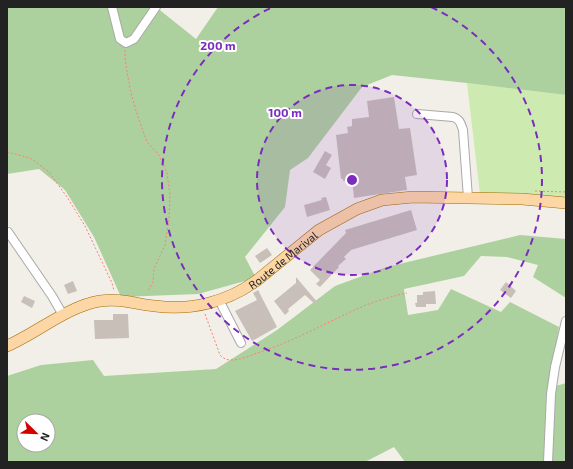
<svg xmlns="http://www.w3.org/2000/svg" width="573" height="469" font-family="'Exo 2',sans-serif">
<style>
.grass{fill:#cdebb0}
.forest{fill:#add19e;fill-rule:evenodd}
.building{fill:#c7bfb8}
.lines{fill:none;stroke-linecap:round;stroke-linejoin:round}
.minor-casing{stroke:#a9a9a9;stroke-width:10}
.major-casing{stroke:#a06b00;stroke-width:12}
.path{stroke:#fa8072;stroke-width:1;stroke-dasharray:2 2;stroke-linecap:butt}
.minor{stroke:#fff;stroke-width:8}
.major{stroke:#fcd6a4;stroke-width:11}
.ring{fill:none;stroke:#7b2cbf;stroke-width:2;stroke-dasharray:7 5}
.labels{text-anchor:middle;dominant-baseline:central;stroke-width:4;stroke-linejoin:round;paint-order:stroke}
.street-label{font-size:11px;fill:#222;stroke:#fff}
.centre{fill:#7b2cbf;stroke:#fff;stroke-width:2}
.ring-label{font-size:12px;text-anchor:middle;font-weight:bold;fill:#7b2cbf;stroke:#fff;stroke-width:4;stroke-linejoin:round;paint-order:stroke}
</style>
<rect width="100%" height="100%" fill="#f2efe9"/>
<path class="grass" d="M467 83 566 95V201L480 195Z"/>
<path class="forest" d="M7 7H156L196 39 218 7H566V95L467 83 392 75 362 87 308 158 290 170 285 207 245 257 256 278 198 294 121 297 94 237 65 190 39 169 7 174Z
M520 235 566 239V298L533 277 538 265 507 257 481 256 464 276 404 289 408 315 438 310 451 289 501 312 510 302 559 327 549 388 566 383V462H405L394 447 365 462H7V376L41 365 93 360 104 376 216 369 277 330 335 286 387 267ZM24 421H48V445H24Z"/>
<path class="building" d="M394 97 399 129 410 128 417 175 405 177 407 190 354 198 352 180 343 181V179H341L336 135 348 133 347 127 352 126V119L369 117 367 101Z
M325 151 332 155 326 165 331 168 325 179 313 172Z
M326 197 330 210 307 217 304 205 322 200 321 198Z
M411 210 417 230 351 250 344 257 346 259 338 266 339 267 320 287 316 284 320 280 310 270 346 233 345 230Z
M267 248 272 255 260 263 255 256Z
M296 277 318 303 316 305 305 295 288 309 289 311 285 315 274 301 296 283Z
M73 281 77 291 68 294 64 285Z
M506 282 516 291 511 298 500 290Z
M258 290 277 327 252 341 235 311 257 300 253 293Z
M435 291 436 304H426V307H416L415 303H417V295H423V292Z
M24 296 35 301 32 308 21 302Z
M113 314H128L129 338 95 339 94 320H113Z"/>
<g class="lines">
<g class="minor-casing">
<path id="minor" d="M112 7 120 39 126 43 134 39 156 7
M417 114 453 117C460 119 461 124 463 130L468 198
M8 232 52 296 63 315
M219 300 241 343
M548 462 551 394 555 367 566 321"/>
</g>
<g class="major-casing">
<g id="major">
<path id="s1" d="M7 346C37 333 68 306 100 301 119 298 136 304 155 306 191 311 227 302 256 281L319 230 357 209 382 200 413 197 522 199 566 203"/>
</g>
</g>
<path class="path" d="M125 50V59L130 89 137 114 147 142 159 155 167 173 170 195 169 219 165 245 154 269 153 282 148 291
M7 152 30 158 49 172 67 197 85 226 112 283 114 291
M535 191 566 192
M205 314 220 355C223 358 226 360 231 360 241 360 251 355 260 352 297 340 331 320 366 305 380 300 393 296 407 293"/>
<use href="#minor" class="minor"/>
<use href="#major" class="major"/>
</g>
<circle cx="352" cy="180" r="95" fill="#7b2cbf" fill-opacity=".12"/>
<g class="ring">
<circle cx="352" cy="180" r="95"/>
<path d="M431 7A190 190 0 1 1 273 7"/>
</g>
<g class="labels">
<g class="street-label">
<text stroke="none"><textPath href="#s1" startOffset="300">Route de Marival</textPath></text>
</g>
</g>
<circle cx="352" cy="180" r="6" class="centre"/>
<g class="ring-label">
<text x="218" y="50">200 m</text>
<text x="285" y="117">100 m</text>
</g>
<rect width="573" height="469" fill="none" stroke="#222222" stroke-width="16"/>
<g transform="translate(36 433) rotate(113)"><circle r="19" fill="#ffffff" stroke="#a7a7a7"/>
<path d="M0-3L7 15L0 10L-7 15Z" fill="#d40000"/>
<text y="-6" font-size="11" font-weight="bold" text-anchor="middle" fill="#222222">N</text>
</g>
</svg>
